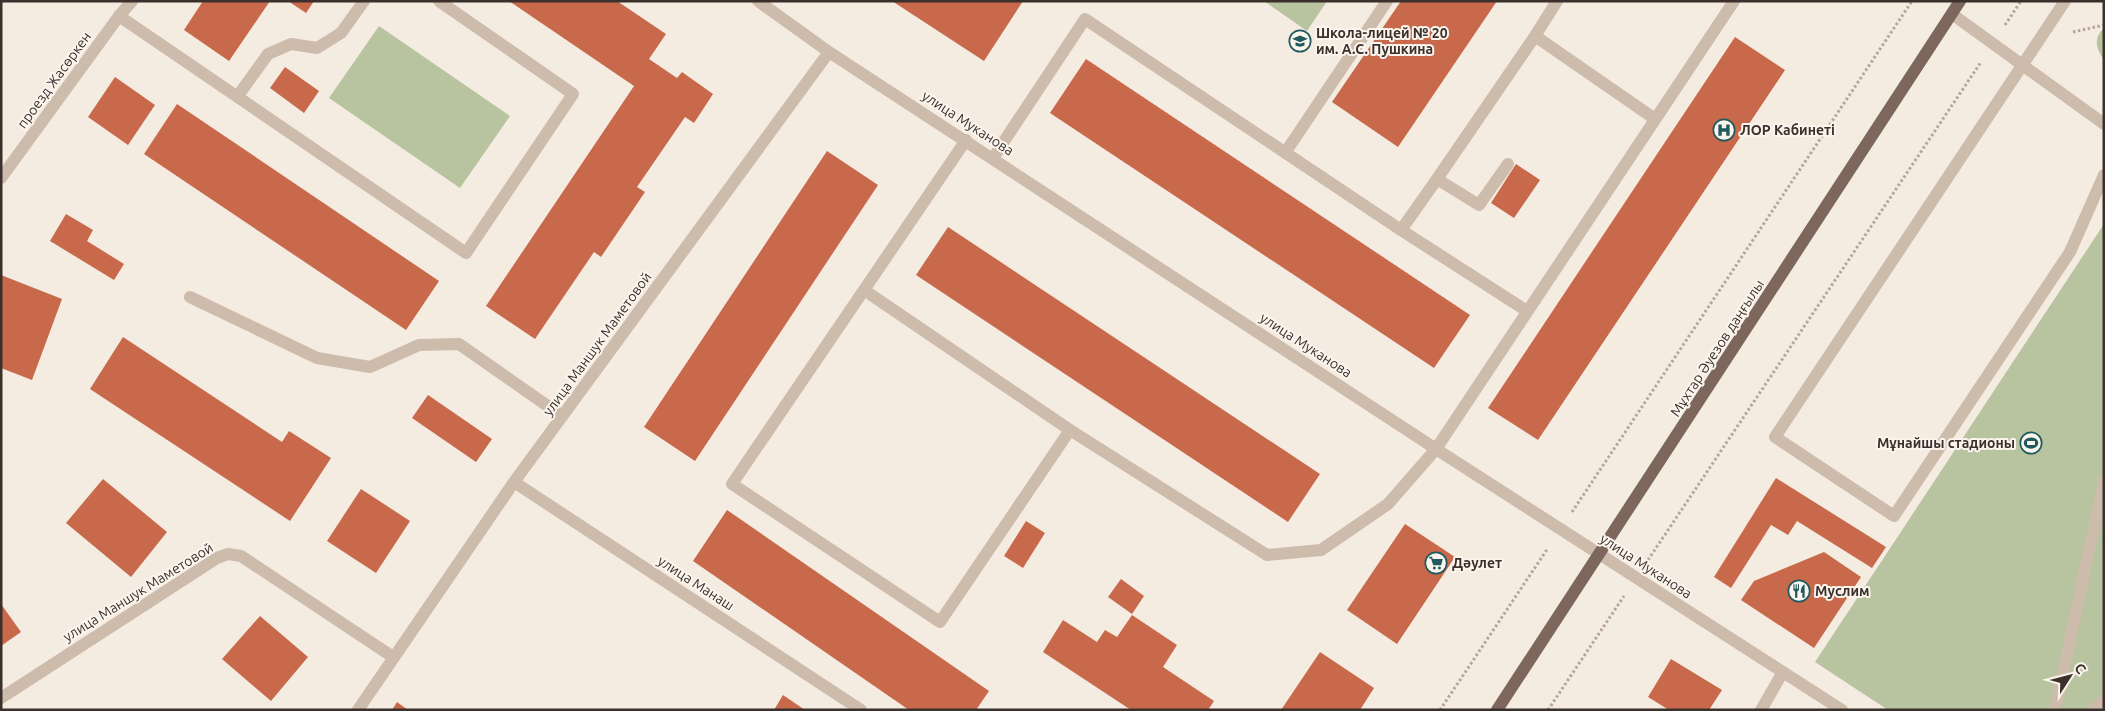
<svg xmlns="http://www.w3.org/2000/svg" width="2105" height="711" font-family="Ubuntu,sans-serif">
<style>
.green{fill:#b8c4a0}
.building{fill:#c8694b}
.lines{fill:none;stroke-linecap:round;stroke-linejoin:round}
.path{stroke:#b9a596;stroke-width:3;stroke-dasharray:2.5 2.5;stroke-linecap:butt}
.service{stroke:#cdbbac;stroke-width:12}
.minor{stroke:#cdbbac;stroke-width:12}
.primary{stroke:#7d675c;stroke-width:12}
.labels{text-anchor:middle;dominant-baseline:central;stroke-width:4;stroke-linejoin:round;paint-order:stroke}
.poi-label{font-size:14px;font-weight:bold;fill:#3b302b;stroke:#fbf5ee;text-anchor:start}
.street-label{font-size:14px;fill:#3b302b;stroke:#fbf5ee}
</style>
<rect width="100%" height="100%" fill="#f4ebe1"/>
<path class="green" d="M1264 1H1327L1307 31Z
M379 26 510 116 460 188 329 98Z
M2102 30H2104V60C2097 50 2093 40 2102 30Z
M2104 224V710H1888L1815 662Z"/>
<path class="building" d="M203 1H270L229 61 184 30Z
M288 1H314L306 13Z
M509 1H617L666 34 649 59 677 78 682 72 713 94 694 123 685 117 637 187 645 192 601 257 594 252 535 339 486 306 634 86Z
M892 1H1023L984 61Z
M1401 1H1497L1398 147 1332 102Z
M1735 37 1785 70 1538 440 1488 408Z
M1086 59 1470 315 1434 368 1050 113Z
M285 67 319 91 304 113 270 88Z
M115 77 155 105 128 145 88 117Z
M177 104 439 281 406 330 144 154Z
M827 151 878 185 695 461 644 427Z
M1516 164 1540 180 1514 218 1491 203Z
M66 214 93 230 87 241 124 264 114 280 50 241Z
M948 227 1320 474 1288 522 916 275Z
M1 275 62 299 32 380 1 368Z
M123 337 282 442 289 431 331 458 290 521 90 389Z
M428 395 492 439 476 462 412 418Z
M1776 478 1886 547 1872 568 1797 521 1788 535 1771 525 1731 588 1714 577Z
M103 479 167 532 131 577 66 523Z
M361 489 410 521 376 573 327 541Z
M727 510 989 691 976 710H909L693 561Z
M1026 521 1045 533 1023 568 1004 556Z
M1405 524 1455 557 1397 644 1347 610Z
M1824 552 1861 577 1814 648 1741 600 1754 581Z
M1121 579 1144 596 1132 614 1108 597Z
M1 604 21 632 1 646Z
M1132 615 1177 645 1163 667 1214 701 1208 710H1131L1043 652 1063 620 1097 642 1105 630 1117 637Z
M260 616 308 657 271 701 222 659Z
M1320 652 1374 688 1360 710H1281Z
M1671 659 1722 690 1709 710H1669L1648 697Z
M783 695 805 710H774Z
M397 702 408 710H392Z"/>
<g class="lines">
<path class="path" d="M2005 25 2021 1
M2073 32 2104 25
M1572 512 1912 1
M1648 560 1981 62
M1440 710 1548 548
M1548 710 1624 596"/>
<path class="service" d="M2065 1 1775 437 1894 516 2070 252 2104 175
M1952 14 2104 124
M119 16 466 253 573 94 439 1
M1535 36 1557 1
M237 97 268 54 291 44 317 48 341 33 364 1
M1285 153 1387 1
M993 158 1085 19 1401 230 1527 311
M1508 164 1479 205 1437 179 1535 36 1655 119
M1401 230 1437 179
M864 290 1070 430 940 622 732 484 966 140
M190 297 317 358 370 367 419 345 459 344 562 416
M1070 430 1267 555 1321 550 1388 504 1436 449 1734 1
M2055 710 2104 481
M2094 710 2104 700"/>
<path class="minor" d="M758 1 829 52 1436 449 1842 710
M1 178 119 16 132 1
M514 482 861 710
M1 698 217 558 228 554 241 556 393 657
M358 710 514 482 829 52
M1761 710 1783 672"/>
<path class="primary" d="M1497 710 1960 1"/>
</g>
<defs>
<g id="school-ring" transform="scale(1.125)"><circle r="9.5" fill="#fbf5ee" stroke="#1f5a5e" stroke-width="1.5"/><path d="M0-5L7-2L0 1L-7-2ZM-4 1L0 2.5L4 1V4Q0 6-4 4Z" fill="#1f5a5e"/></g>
<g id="hospital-ring" transform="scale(1.125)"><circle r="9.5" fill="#fbf5ee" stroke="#1f5a5e" stroke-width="1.5"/><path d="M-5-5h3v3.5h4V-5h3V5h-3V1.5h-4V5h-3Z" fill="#1f5a5e"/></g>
<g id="stadium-ring" transform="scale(1.125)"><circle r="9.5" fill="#fbf5ee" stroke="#1f5a5e" stroke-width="1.5"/><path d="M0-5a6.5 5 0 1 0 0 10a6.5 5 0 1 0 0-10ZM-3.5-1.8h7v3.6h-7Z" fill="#1f5a5e"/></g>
<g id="supermarket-ring" transform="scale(1.125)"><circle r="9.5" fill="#fbf5ee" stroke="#1f5a5e" stroke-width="1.5"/><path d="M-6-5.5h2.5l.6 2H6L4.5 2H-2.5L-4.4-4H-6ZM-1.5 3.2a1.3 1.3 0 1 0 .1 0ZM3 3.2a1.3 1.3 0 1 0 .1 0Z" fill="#1f5a5e"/></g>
<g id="restaurant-ring" transform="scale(1.125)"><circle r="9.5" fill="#fbf5ee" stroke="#1f5a5e" stroke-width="1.5"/><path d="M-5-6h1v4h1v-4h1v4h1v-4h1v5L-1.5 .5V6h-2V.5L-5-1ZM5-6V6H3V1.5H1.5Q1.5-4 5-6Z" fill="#1f5a5e"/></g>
</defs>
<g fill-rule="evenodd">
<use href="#school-ring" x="1300" y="41"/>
<use href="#hospital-ring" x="1724" y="130"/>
<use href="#stadium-ring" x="2031" y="443"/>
<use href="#supermarket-ring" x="1436" y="563"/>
<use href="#restaurant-ring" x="1799" y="591"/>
</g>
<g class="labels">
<g class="poi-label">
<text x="1316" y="33">Школа-лицей № 20<tspan x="1316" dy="16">им. А.С. Пушкина</tspan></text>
<text x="1740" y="130">ЛОР Кабинетi</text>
<text x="2015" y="443" text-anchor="end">Мұнайшы стадионы</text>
<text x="1452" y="563">Дәулет</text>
<text x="1815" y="591">Муслим</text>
</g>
<g class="street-label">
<text transform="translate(54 80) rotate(-54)">проезд Жасөркен</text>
<text transform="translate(968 123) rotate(33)">улица Муканова</text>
<text transform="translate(597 344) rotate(-54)">улица Маншук Маметовой</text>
<text transform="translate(1306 345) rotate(33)">улица Муканова</text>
<text transform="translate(1717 348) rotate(-57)">Мұхтар Әуезов даңғылы</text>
<text transform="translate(1646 566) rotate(33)">улица Муканова</text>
<text transform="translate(696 583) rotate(33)">улица Манаш</text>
<text transform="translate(138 592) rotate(-32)">улица Маншук Маметовой</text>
</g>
</g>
<rect width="2105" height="711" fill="none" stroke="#3b302b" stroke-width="5"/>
<g transform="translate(2070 676) rotate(54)" stroke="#fbf5ee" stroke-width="4" paint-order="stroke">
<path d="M0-4L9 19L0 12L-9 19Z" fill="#3b302b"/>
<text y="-8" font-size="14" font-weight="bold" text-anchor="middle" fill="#3b302b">С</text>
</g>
</svg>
